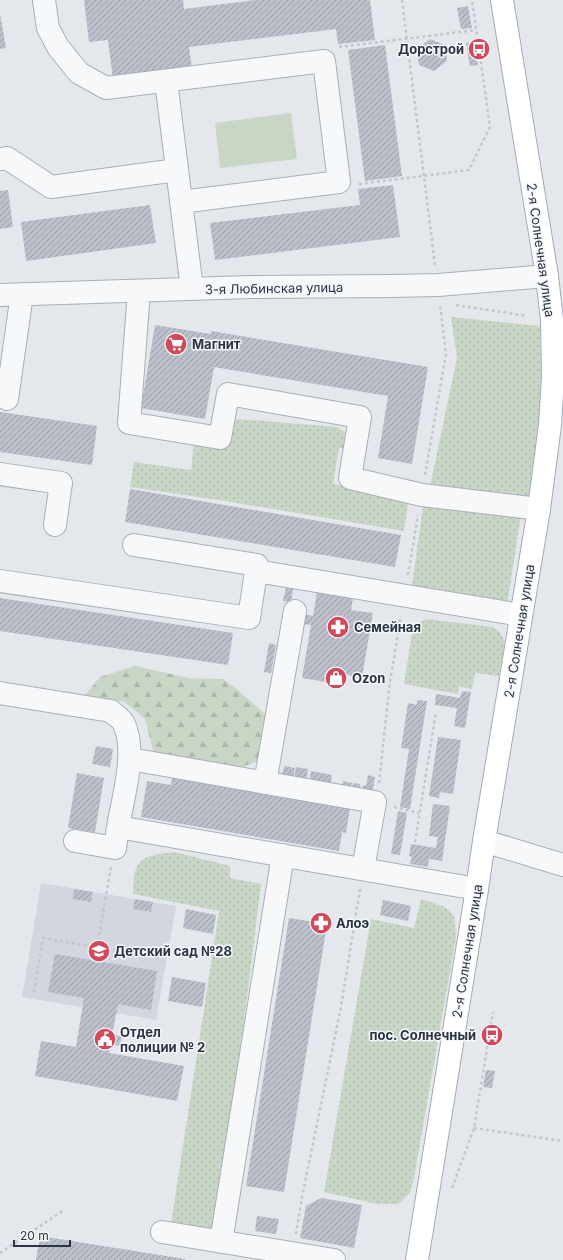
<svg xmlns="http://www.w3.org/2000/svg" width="563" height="1260" font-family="Inter,sans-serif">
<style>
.built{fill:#d2d6de}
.grass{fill:url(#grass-dots)}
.forest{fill:url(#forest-firs)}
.garden{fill:#c9d6c5}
.building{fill:url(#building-hatch)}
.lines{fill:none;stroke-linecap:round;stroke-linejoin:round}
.minor-casing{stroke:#a9aeb7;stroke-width:24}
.major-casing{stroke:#a3abb8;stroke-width:24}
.path{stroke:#c2c5cb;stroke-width:2.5;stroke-dasharray:3 3;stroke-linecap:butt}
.minor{stroke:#f7f8fa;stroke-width:22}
.major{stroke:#fff;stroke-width:22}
.labels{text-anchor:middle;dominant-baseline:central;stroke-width:3;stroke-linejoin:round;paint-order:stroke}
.poi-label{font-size:13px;font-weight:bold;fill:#2b3445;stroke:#f4f6f9;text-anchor:start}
.street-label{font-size:13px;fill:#2b3445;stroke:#f4f6f9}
</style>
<defs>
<pattern id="grass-dots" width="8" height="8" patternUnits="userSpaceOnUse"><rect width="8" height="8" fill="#c9d6c5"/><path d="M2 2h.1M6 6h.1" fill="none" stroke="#adb8ab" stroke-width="1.8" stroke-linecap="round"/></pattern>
<pattern id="forest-firs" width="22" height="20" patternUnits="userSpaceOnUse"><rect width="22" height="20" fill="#c9d6c5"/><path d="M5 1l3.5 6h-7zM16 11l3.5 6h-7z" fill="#adb8ab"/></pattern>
<pattern id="building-hatch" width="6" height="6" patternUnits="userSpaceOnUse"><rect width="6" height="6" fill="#bbc0ca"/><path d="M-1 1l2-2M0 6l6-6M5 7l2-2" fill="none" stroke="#989da6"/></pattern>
</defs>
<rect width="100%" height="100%" fill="#e4e7ec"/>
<path class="built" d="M41 883 176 906 156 1020 22 997Z"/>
<path class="grass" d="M451 317 540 326 542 418 530 504 429 491 457 358Z
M237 419 337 427 347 434 353 448H339L333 484 409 497 404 531 225 501 130 487 134 462 191 470 194 442H222Z
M424 500 521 514 507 606 411 592Z
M426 619 493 627 500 632 505 643 499 676 475 673 472 689 459 686 458 694 404 684 413 626Z
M174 852 230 866V878L261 884 248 990 216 1233 171 1224 219 911 133 894C134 887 133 876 136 869 142 854 160 854 174 852Z
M421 899 445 907 454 916 456 937 414 1178 410 1193 398 1204H377L324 1192 371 919 414 928Z"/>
<path class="forest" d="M135 666 189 678 223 679 240 692 265 714 269 731 260 760 235 770 154 754 145 719 123 701 100 702 82 699 100 677Z"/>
<path class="garden" d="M291 113 297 159 220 168 215 123Z"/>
<path class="building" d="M84 0H183L184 9 257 0H370L375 40 338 44 336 29 189 47 192 69 113 79 108 40 89 42Z
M468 6 472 28 461 29 457 8Z
M0 14 6 48 0 49Z
M430 39 445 45 447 61 434 71 419 65 417 49Z
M474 42 478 65 470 66 466 43Z
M385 45 402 176 365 181 348 50Z
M393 185 400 237 215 260 210 223 360 205 358 189Z
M8 190 13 227 0 229V191Z
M150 205 156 243 26 261 21 222Z
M155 325 211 334V331L428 367 412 464 378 458 388 396 214 367 205 419 141 408Z
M0 412 97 426 92 465 0 452Z
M130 489 401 535 395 567 125 522Z
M286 588 293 589 291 602 283 601Z
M317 592 353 598 351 610 373 613 362 677 340 674 338 684 302 678 311 625 303 624 305 614 313 616Z
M0 598 233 633 228 665 0 631Z
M269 643 276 645 271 673 264 672Z
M462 691 471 692 465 728 454 726 457 708 435 705 436 694 460 698Z
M417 700 427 701 410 809 400 807 409 749 401 748 408 703 417 705Z
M438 737 461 740 453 794 440 792 439 798 429 796Z
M96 746 113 749 110 767 92 764Z
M284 766 295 768 293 779 282 777Z
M296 767 308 769 306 782 294 780Z
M311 771 332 775 330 787 309 783Z
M77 773 104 778 95 832 68 828Z
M368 775 375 777 372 795 362 793 363 785 366 786Z
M172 778 350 808 346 833 342 832 339 851 141 817 147 781 171 785Z
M343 781 352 783 350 791 341 790Z
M353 783 360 784 359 793 352 791Z
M433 804 450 806 442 861 429 859 428 867 410 864 412 857 409 856 411 844 436 848 438 837 429 836Z
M398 811 407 813 400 855 391 854Z
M74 889 93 892 91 902 73 899Z
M135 899 153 902 151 912 133 909Z
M383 900 411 906 408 921 380 915Z
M186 909 216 915 213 934 183 928Z
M289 918 327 924 284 1192 246 1186Z
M55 954 157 971 151 1010 118 1004 112 1035 122 1036 120 1046 111 1044 109 1053 184 1066 177 1101 35 1076 41 1041 76 1047 84 998 48 992Z
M172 977 206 983 202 1007 168 1001Z
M486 1070 495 1071 492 1088 483 1087Z
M321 1198 362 1205 354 1248 300 1238 306 1206Z
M257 1216 279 1219 276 1234 255 1231Z
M40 1236 185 1259V1260H36Z"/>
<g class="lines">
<g class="minor-casing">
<path id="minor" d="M44 0 48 28 58 47 79 73 106 88 324 61 339 182 181 202
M166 81 192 289
M0 159 7 158 51 187 177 170
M139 291 129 423 220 438 228 394 360 417 350 478 422 495 539 509
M0 295 251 287 391 286 438 285 547 276
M7 399 22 294
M0 474 61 483 55 525
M256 571 521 615
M0 581 249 618 257 565 134 545
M0 693 111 711C115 715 122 719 124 724 137 752 123 797 118 827L477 889
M130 759 375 802 363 869
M265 783 295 611
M75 841 115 848 118 827
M484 841 563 865
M162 1232 334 1260
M221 1242 283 855"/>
</g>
<g class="major-casing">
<path id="major" d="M417 1260 477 889 484 841 539 509 550 425 553 377 552 320 547 276 502 0"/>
</g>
<path class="path" d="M402 0 435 265
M339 47 476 30
M359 184 469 170 490 127 472 0
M456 305 527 316
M425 475 446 354 440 304
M408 575 418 515
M379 783 390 682 401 616
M394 807 419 813
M415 842 436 712
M97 947 111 867
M34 992 43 938 159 958
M474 1128 563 1141
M452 1188 474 1128 493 1012
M296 1234 302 1197 341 1007 360 889
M0 1253 64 1210"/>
<use href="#minor" class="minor"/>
<use href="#major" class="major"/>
</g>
<defs>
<g id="bus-disc" transform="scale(1.15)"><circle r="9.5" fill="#d1495b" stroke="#f4f6f9"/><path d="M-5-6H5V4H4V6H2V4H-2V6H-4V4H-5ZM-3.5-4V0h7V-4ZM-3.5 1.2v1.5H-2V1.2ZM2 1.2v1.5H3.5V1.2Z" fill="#fff"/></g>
<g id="supermarket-disc" transform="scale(1.15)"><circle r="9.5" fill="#d1495b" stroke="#f4f6f9"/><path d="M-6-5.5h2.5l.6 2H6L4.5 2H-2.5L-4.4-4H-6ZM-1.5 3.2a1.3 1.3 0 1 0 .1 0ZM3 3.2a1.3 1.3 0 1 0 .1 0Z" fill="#fff"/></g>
<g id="pharmacy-disc" transform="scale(1.15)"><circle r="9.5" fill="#d1495b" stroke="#f4f6f9"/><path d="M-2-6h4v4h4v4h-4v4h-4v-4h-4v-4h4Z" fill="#fff"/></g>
<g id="shop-disc" transform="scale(1.15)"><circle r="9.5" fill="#d1495b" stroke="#f4f6f9"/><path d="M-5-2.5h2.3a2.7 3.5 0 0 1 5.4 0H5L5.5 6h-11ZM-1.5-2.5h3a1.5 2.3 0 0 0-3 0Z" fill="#fff"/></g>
<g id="school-disc" transform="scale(1.15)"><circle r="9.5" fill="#d1495b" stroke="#f4f6f9"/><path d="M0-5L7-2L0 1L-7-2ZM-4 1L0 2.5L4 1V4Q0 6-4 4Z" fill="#fff"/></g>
<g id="civic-disc" transform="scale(1.15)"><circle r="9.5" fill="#d1495b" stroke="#f4f6f9"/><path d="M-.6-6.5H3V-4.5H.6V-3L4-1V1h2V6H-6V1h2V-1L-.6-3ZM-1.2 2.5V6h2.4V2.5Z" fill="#fff"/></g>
</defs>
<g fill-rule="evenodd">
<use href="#bus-disc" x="479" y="49"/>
<use href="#supermarket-disc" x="176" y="344"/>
<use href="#pharmacy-disc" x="338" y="627"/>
<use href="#shop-disc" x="336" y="678"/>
<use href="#pharmacy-disc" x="321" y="923"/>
<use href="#school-disc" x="99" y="951"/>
<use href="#bus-disc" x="492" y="1035"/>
<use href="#civic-disc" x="105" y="1039"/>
</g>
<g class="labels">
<g class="poi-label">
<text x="464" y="49" text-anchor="end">Дорстрой</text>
<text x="192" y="344">Магнит</text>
<text x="354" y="627">Семейная</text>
<text x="352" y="678">Ozon</text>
<text x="336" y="923">Алоэ</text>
<text x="114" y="951">Детский сад №28</text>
<text x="120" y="1032">Отдел<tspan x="120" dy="15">полиции № 2</tspan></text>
<text x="476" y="1035" text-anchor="end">пос. Солнечный</text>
</g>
<g class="street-label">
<text transform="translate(541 250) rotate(82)">2-я Солнечная улица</text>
<text transform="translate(274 288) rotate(-1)">3-я Любинская улица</text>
<text transform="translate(519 631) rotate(-81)">2-я Солнечная улица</text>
<text transform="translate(467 951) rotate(-81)">2-я Солнечная улица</text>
</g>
</g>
<path d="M14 1240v6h56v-6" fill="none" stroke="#2b3445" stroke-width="2"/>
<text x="20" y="1240" font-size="12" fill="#2b3445" stroke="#f4f6f9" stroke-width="3" paint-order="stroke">20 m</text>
</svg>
